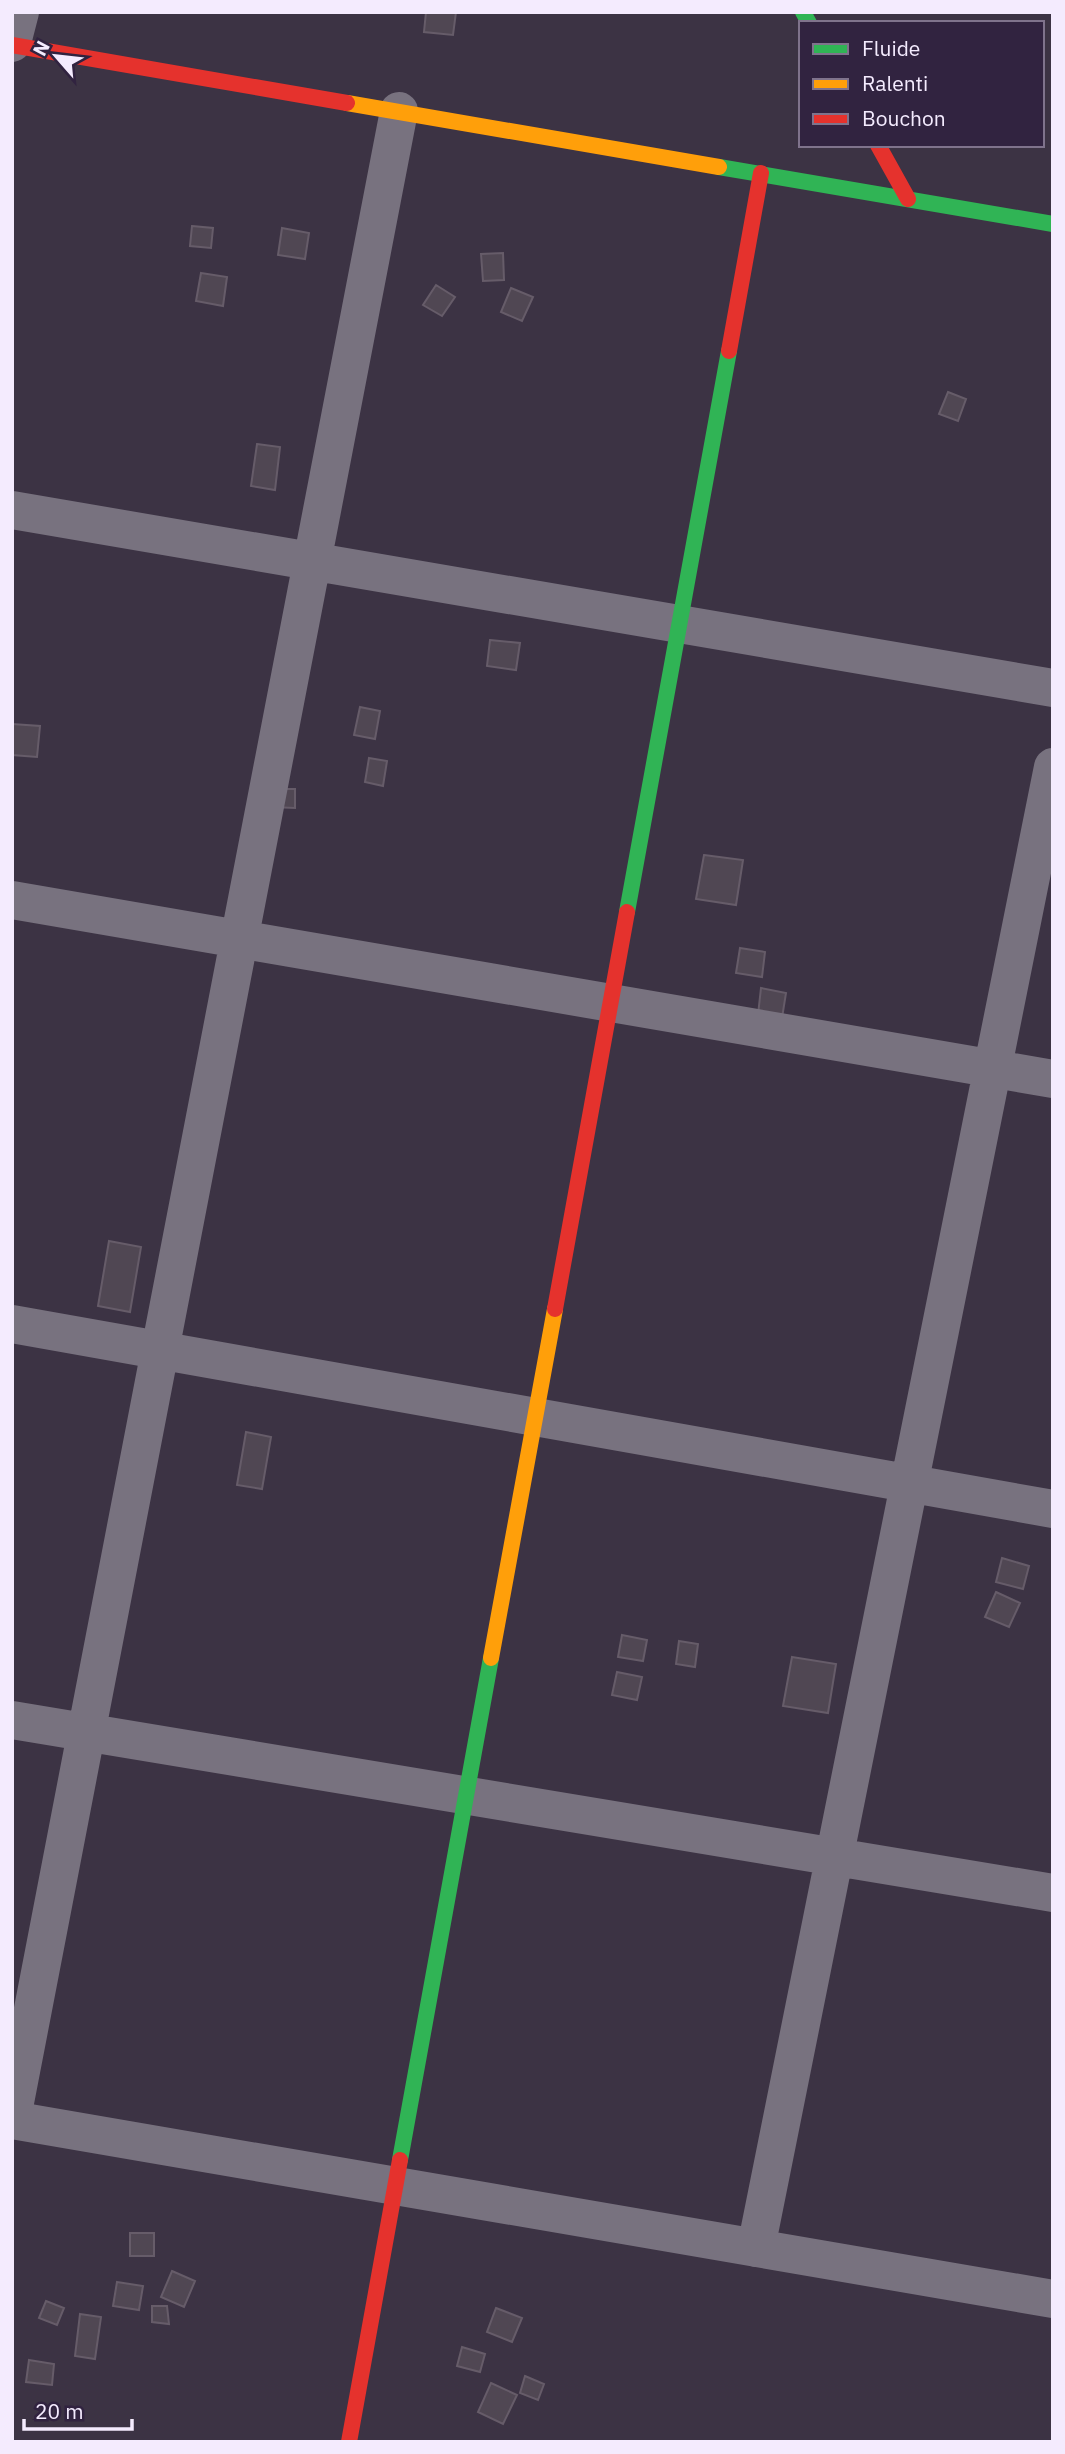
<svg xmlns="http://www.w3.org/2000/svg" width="1065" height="2454" font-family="'IBM Plex Sans',sans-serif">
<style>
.building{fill:#504753;stroke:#665c69;stroke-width:2}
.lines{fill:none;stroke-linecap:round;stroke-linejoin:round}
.street{stroke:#78727f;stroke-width:38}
.fast{stroke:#30b455;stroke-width:16}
.slow{stroke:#ff9f0a;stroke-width:16}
.jam{stroke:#e5322d;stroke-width:16}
</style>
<rect width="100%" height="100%" fill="#3c3344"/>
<path class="building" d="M426 12H456L453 35 424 32Z
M192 226 213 228 211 248 190 246Z
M282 228 309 233 305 259 278 255Z
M503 253 504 280 483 281 481 254Z
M201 273 227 277 223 306 196 301Z
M436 285 455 297 442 316 423 305Z
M511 288 533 297 522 321 501 312Z
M948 392 966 399 958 421 939 414Z
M257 444 280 447 275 490 251 486Z
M490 640 520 643 516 670 487 666Z
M360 707 380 711 375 739 354 735Z
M12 724 40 726 37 757 12 755Z
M369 758 387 761 383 786 365 782Z
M272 789H295V808L272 807Z
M704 855 743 860 736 905 696 899Z
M740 948 765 952 762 977 736 973Z
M761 988 786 993 782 1018 758 1015Z
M109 1241 141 1247 130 1312 98 1306Z
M246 1432 271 1437 262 1489 237 1485Z
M1002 1558 1029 1566 1023 1589 996 1582Z
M996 1592 1020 1603 1009 1627 985 1617Z
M622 1635 647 1640 643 1661 618 1657Z
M679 1641 698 1644 695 1667 676 1664Z
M792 1657 836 1664 828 1713 783 1706Z
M617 1672 642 1677 637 1700 612 1695Z
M130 2233H154V2256H130Z
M172 2271 195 2281 184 2307 161 2297Z
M117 2282 143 2286 139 2310 113 2306Z
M46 2301 64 2308 57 2325 39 2318Z
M152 2306H167L169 2324 152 2322Z
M496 2308 522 2318 512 2342 487 2332Z
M80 2314 101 2317 95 2359 75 2356Z
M462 2347 485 2354 480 2372 457 2366Z
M29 2360 54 2364 52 2385 26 2382Z
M525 2376 544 2384 538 2400 520 2393Z
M491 2383 517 2395 503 2424 478 2412Z"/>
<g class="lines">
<path class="street" d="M12 43 20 12
M12 510 1053 688
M12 900 1053 1079
M12 1324 1053 1509
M12 1720 1053 1893
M12 2118 399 111
M12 2120 1053 2299
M756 2248 1053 767"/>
<path class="fast" d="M803 12 809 23
M719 167 1053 224
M627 912 729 351
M400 2160 491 1658"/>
<path class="slow" d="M347 103 719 167
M491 1658 555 1309"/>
<path class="jam" d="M12 45 347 103
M878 145 908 199
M729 351 761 173
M555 1309 627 912
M349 2442 400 2160"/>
</g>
<rect width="1065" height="2454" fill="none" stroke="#f4ebfe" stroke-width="28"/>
<rect x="799" y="21" width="245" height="126" fill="#312340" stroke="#7f738c" stroke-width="2"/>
<rect x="813" y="44" width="35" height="10" fill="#30b455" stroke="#7f738c" stroke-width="2"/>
<text x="862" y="56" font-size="21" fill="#f4ebfe">Fluide</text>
<rect x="813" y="79" width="35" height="10" fill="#ff9f0a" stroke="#7f738c" stroke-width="2"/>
<text x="862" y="91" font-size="21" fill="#f4ebfe">Ralenti</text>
<rect x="813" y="114" width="35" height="10" fill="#e5322d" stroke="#7f738c" stroke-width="2"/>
<text x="862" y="126" font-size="21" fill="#f4ebfe">Bouchon</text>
<g transform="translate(56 56) rotate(298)" stroke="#312340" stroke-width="5" paint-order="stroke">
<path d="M0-5L12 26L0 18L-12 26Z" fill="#f4ebfe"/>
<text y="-10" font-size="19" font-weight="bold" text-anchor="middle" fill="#f4ebfe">N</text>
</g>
<path d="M24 2419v10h108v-10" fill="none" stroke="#f4ebfe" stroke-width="3.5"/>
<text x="35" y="2419" font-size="21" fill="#f4ebfe" stroke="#312340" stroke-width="5" paint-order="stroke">20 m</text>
</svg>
